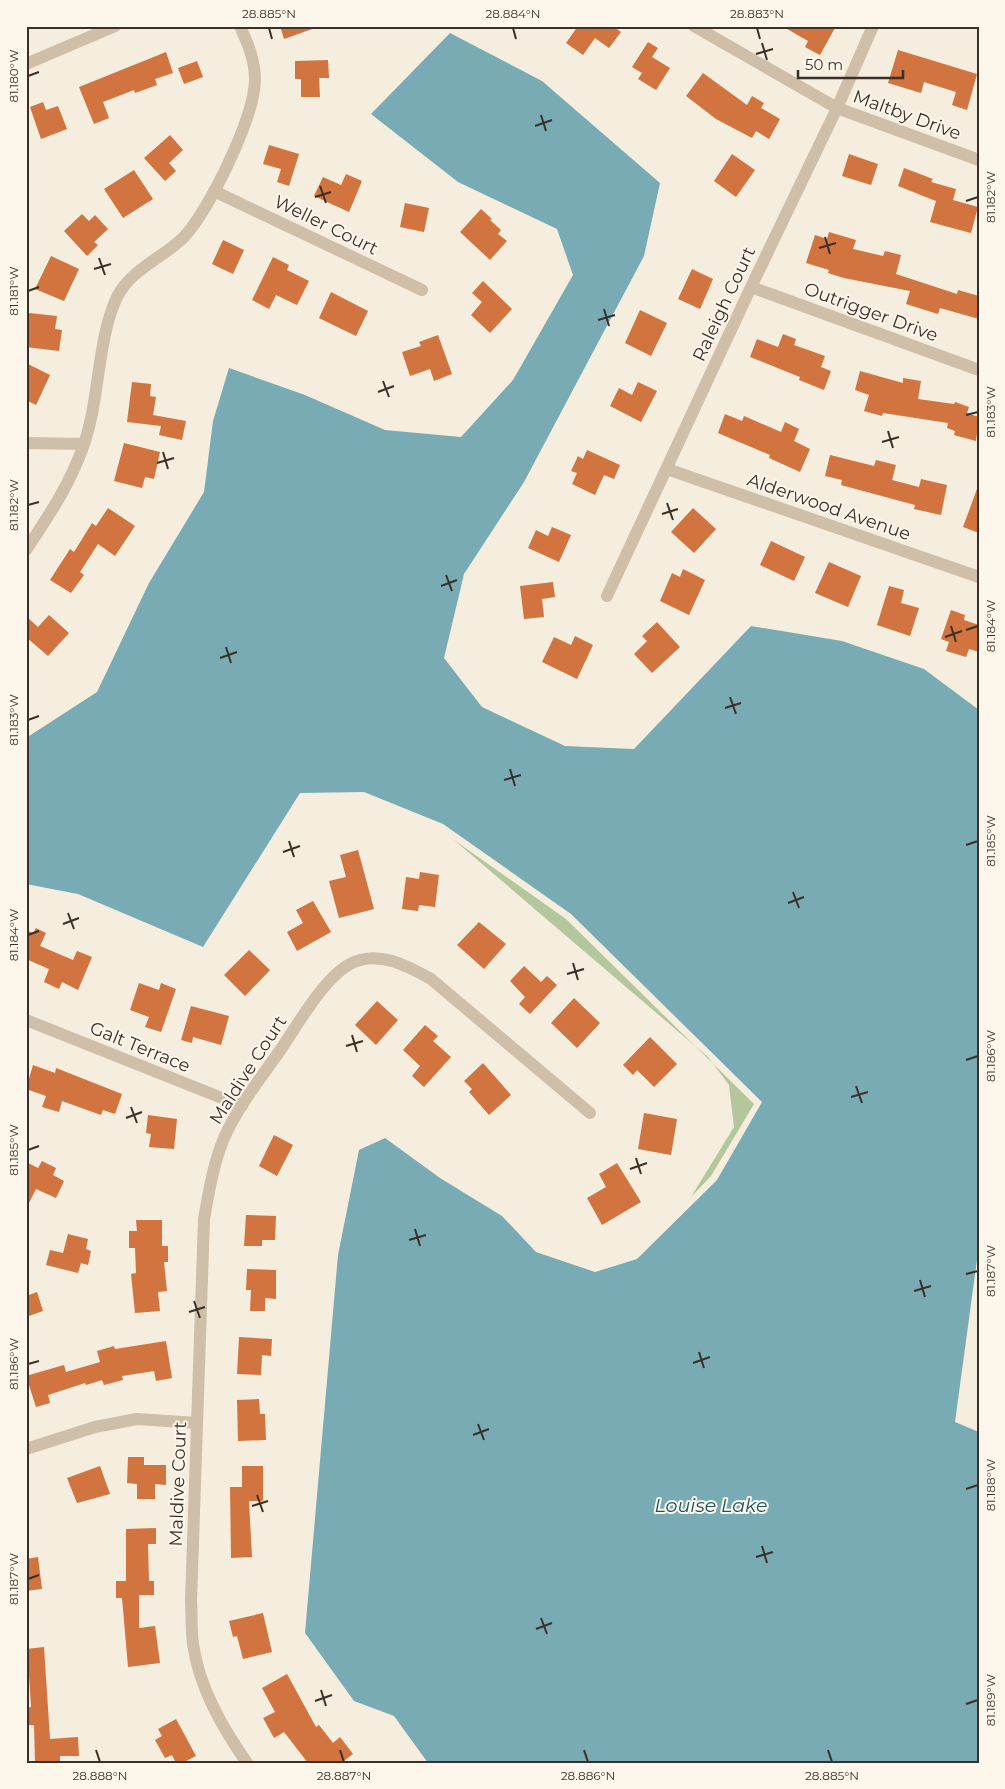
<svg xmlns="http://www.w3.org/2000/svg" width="1005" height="1789" font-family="Montserrat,sans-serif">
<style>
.green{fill:#b3c69c}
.water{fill:#79abb5}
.building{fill:#d1743f}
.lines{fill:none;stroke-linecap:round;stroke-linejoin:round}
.minor{stroke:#cfbea8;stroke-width:12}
.tertiary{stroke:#cfbea8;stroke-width:12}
.ticks{fill:none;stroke:#3b3029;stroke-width:2}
.labels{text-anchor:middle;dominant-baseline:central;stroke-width:4;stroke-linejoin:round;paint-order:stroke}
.street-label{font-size:18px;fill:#3b3029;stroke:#fcf6eb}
.water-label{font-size:19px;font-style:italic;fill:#1a5461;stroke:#fcf6eb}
.neatline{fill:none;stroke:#3b3029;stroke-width:2}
.ticks-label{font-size:12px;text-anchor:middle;fill:#3b3029}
</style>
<rect width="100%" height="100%" fill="#f5eddd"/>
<path class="green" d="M454 840 566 919 754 1104 711 1176 691 1197 734 1127 729 1085 708 1057Z"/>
<path class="water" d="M450 33 542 81 660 183 644 256 524 482 464 574 444 658 482 707 565 746 634 749 751 626 842 641 924 669 979 710V1245L955 1422 979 1432V1763H428L394 1716 354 1701 305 1633 338 1255 359 1150 385 1138 440 1178 502 1216 536 1252 595 1272 637 1259 717 1180 762 1102 571 914 443 824 364 792 300 793 203 947 78 894 26 884V738L97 692 149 583 204 492 213 421 229 368 305 395 385 430 461 437 513 380 573 275 557 229 458 182 371 114Z"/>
<path class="building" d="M280 26H314L315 28 284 39Z
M578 26H613L621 32 609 48 595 38 583 55 566 43Z
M782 26H836L820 55 805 47 808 41Z
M648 42 658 48 652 57 670 68 656 90 638 79 642 73 632 67Z
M898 50 977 74 967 110 952 105 956 92 924 82 921 93 888 83Z
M166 52 173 73 155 79 157 85 135 93 134 90 103 102 109 118 94 124 79 87Z
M328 60 329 78H319L320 97H301V79H295V61Z
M197 61 203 77 184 84 178 68Z
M703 73 747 105 752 96 764 103 761 108 780 119 769 139 756 131 752 138 716 119 686 96Z
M43 102 46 110 58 106 67 129 41 139 30 107Z
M170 135 183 150 169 163 176 171 165 181 144 158Z
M269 145 299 154 289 186 277 182 281 169 263 164Z
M732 154 755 170 736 197 714 181Z
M849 154 878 164 871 185 842 176Z
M904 168 933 179 931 182 956 189 953 200 978 207 971 233 930 222 936 201 898 186Z
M134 170 153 199 123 218 104 189Z
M346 174 362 181 349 212 314 196 323 177 341 185Z
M405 203 429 208 424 232 400 227Z
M481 209 492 219 490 220 501 230 498 234 507 241 490 260 460 232Z
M82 214 89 221 95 215 108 229 94 242 98 245 87 256 64 231Z
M829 232 856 240 853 249 883 256 885 251 901 255 896 274 957 294 958 290 979 296V319L940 308 938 314 906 304 910 291 844 278 828 273 829 270 806 263 815 235 827 239Z
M223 240 244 250 233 274 212 264Z
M51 256 79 269 64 301 35 289Z
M273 257 289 265 287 270 309 281 297 305 276 295 269 309 252 300Z
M692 269 713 279 700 309 678 299Z
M483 281 512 309 490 333 471 315 482 302 472 293Z
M331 292 368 311 356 336 319 318Z
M640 310 667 323 651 356 625 343Z
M29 313 57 316 55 329 62 330 59 351 26 347Z
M783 334 796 339 794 345 825 356 821 367 831 371 824 390 799 380 800 377 750 357 757 339 778 347Z
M438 335 452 374 434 381 430 369 410 376 402 352 421 346 419 342Z
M26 363 50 375 36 405 26 400Z
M860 371 903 383V378L921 381 918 399 954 404 955 402 969 407 967 413 979 417 976 441 954 435 955 431 947 428 948 423 883 413 882 416 864 411 869 395 855 390Z
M132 382 151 384 150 396 156 397 153 415 186 421 182 440 159 435 161 426 127 422Z
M638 382 657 391 641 422 610 406 619 388 632 395Z
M725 414 742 421 744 416 781 432 785 422 799 429 794 441 810 449 800 472 769 458 770 455 718 433Z
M124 443 160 452 154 479 145 477 142 488 114 481Z
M587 450 620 465 614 479 604 475 595 495 572 484 577 473 571 471 578 456 583 459Z
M830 455 874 466 876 460 896 465 892 480 919 487 921 479 947 485 941 515 914 509 915 505 841 485 842 480 825 476Z
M977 489H979V533L963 527Z
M108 508 135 526 115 556 98 544 80 572 84 575 71 593 50 580 70 549 74 552 92 523 96 526Z
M693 508 716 529 694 553 671 532Z
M552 527 571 535 559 562 528 548 536 530 548 536Z
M771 541 805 557 794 581 760 565Z
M829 562 861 576 848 607 815 593Z
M683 569 705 580 689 615 660 601 672 573 680 577Z
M553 582 555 597 542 599 544 617 524 619 520 586Z
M889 586 904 590 901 603 919 608 910 636 877 625Z
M951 610 965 615 964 620 979 625V652L969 649 966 657 946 651 949 642 941 639Z
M49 615 69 633 48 656 26 637V616L38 627Z
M657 622 680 647 652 673 634 654 647 641 642 636Z
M575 636 593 645 577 679 542 662 554 637 571 645Z
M358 850 374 909 339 918 329 881 346 877 340 855Z
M420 872 439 875 435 907 419 905 418 911 402 909 406 877 419 879Z
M313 901 331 932 297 951 287 932 303 923 296 910Z
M479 922 506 944 484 969 457 945Z
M36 928 46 933 40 946 73 960 77 951 92 957 78 990 62 982 59 989 44 982 49 969 26 959V930L33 933Z
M249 950 270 970 245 996 224 975Z
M524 966 541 982 547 976 557 985 530 1014 519 1004 525 997 510 981Z
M139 983 159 990 161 983 176 989 161 1032 145 1027 149 1017 130 1010Z
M574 998 600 1023 577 1048 551 1023Z
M377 1001 398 1020 376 1045 355 1025Z
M191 1006 229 1016 221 1045 193 1037 192 1043 181 1040Z
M425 1025 438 1036 433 1041 451 1057 424 1087 412 1076 420 1066 403 1050Z
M650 1037 677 1064 654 1087 637 1070 633 1075 623 1065Z
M483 1063 511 1095 489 1115 469 1092 472 1089 464 1081Z
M33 1065 55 1073 56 1068 122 1094 115 1114 103 1110 101 1115 62 1101 59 1112 42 1107 46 1096 26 1089Z
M644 1113 677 1119 671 1155 638 1149Z
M148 1115 177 1119 174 1149 149 1147 151 1134 146 1133Z
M274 1135 293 1145 277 1176 259 1166Z
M42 1161 56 1168 53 1175 64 1181 56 1198 36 1189 26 1209V1162L38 1168Z
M617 1163 641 1202 602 1225 587 1198 606 1187 599 1174Z
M246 1215 276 1216 275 1240H262V1246H244Z
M136 1220H162V1246H168V1262H164L167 1291 158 1292 160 1311 135 1313 131 1274 136 1273 135 1248H129V1231H137Z
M68 1234 88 1239 86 1249 91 1251 88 1265 81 1263 78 1273 46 1265 50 1250 63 1253Z
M247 1269 276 1270V1299L265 1298V1311H250L251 1290H246Z
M37 1292 43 1311 26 1317V1296Z
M239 1337 272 1339 271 1356 262 1355 261 1375 237 1374Z
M166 1341 172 1378 156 1381 154 1371 122 1376 123 1380 104 1385 102 1380 86 1385 85 1383 48 1395 50 1403 36 1407 26 1376 64 1365 66 1372 100 1362 97 1351 114 1346 115 1349Z
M259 1399 260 1414H265L266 1440 238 1441 237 1400Z
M128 1457H144V1465H166V1485L155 1484V1499H137V1484L127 1483Z
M100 1466 110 1494 77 1503 67 1478Z
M242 1466H263V1501H249L252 1557 231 1558 230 1487H242Z
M156 1528V1544H148L149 1581H154V1595H139V1628L155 1626 160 1663 128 1667 122 1598H116V1581H126V1529Z
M38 1557 42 1589 26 1591V1559Z
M263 1613 272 1652 243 1659 237 1636 233 1637 229 1621Z
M44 1647 50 1739 78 1737 79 1756H60V1763H35L34 1725H27L26 1708 31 1707 29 1675H26V1649Z
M287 1674 316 1727 319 1725 333 1743 340 1737 353 1754 341 1763H308L284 1732 274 1738 263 1718 275 1712 262 1688Z
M176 1719 196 1756 182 1763H176L172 1755 165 1758 155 1740 162 1736 158 1729Z"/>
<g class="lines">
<path class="minor" d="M694 26 837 108 979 160
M216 192 422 290
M751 287 979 370
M26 443 84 444
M667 469 979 577
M26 550C48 517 71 483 84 444 100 398 97 340 117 297 131 269 163 258 184 237 210 208 254 119 255 80 255 60 248 44 240 26
M607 596 751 287 837 108 873 26
M26 1020 242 1106
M26 1449 95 1427 137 1419 197 1423
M247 1763C222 1727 199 1687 193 1644 191 1630 192 1615 191 1601L204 1219C209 1191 213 1165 224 1138 238 1106 261 1078 281 1049 298 1024 324 978 350 964 377 949 408 966 431 979L590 1113"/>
<path class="tertiary" d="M26 64 115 26"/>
</g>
<path class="ticks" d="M269 28 272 39M513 28 516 39M757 28 760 39M762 43 767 60M756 54 773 49M28 76 39 72M541 115 546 131M535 126 552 120M320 186 326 203M315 197 331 192M966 201 978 197M825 237 830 254M819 248 836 243M99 258 105 275M94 269 111 264M28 291 39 287M604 309 609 326M598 320 615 315M383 381 389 397M378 392 394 386M966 415 978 412M888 431 893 448M882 442 899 437M163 452 168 469M157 463 174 458M667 503 673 520M28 505 39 502M662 514 678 509M446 575 452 591M441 586 457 580M951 626 956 642M966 630 978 626M945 637 962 631M226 647 231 663M220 658 237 652M730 697 736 714M725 708 741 703M28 720 39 716M510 769 515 786M504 780 521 775M289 841 294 857M966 845 978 841M283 852 300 846M793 892 799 908M788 903 804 897M68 913 74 929M63 924 79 918M28 935 39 931M573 963 578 980M567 974 584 969M352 1035 357 1052M346 1046 363 1041M966 1060 978 1056M856 1086 862 1103M851 1097 868 1092M131 1107 137 1123M126 1118 142 1112M28 1150 39 1146M636 1158 641 1174M630 1169 647 1163M415 1229 420 1246M409 1240 426 1235M966 1274 978 1271M920 1280 925 1297M914 1291 931 1286M194 1301 200 1318M189 1312 205 1307M699 1352 704 1368M693 1363 710 1357M28 1364 39 1361M478 1424 484 1440M473 1435 489 1429M966 1489 978 1485M257 1495 263 1512M252 1506 268 1501M762 1546 767 1563M756 1557 773 1552M28 1579 39 1575M541 1618 547 1634M536 1629 552 1623M321 1690 326 1706M315 1701 332 1695M966 1704 978 1700M96 1750 100 1762M340 1750 344 1762M584 1750 588 1762M828 1750 832 1762"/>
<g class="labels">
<g class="street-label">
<text transform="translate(907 115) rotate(20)">Maltby Drive</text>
<text transform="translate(326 225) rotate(26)">Weller Court</text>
<text transform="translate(724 304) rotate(-65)">Raleigh Court</text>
<text transform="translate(871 312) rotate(20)">Outrigger Drive</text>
<text transform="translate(829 507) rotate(19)">Alderwood Avenue</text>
<text transform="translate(140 1047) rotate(22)">Galt Terrace</text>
<text transform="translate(248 1070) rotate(-57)">Maldive Court</text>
<text transform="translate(178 1484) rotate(-88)">Maldive Court</text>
</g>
<g class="water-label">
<text x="711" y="1505">Louise Lake</text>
</g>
</g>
<rect width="1005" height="1789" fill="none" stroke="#fcf6eb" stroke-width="55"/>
<path d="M798 70v8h105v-8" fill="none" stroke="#3b3029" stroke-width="2.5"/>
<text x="805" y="70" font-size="15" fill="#3b3029" stroke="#fcf6eb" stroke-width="4" paint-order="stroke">50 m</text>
<rect x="28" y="28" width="950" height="1734" class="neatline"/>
<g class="ticks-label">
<text x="269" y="18">28.885°N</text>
<text x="513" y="18">28.884°N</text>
<text x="757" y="18">28.883°N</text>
<text transform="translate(14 76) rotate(-90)" y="4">81.180°W</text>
<text transform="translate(991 197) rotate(-90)" y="4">81.182°W</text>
<text transform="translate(14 291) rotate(-90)" y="4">81.181°W</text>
<text transform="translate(991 412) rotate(-90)" y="4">81.183°W</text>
<text transform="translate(14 505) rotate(-90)" y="4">81.182°W</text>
<text transform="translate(991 626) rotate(-90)" y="4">81.184°W</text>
<text transform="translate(14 720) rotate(-90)" y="4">81.183°W</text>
<text transform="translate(991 841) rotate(-90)" y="4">81.185°W</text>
<text transform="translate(14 935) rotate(-90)" y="4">81.184°W</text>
<text transform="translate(991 1056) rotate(-90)" y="4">81.186°W</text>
<text transform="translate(14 1150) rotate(-90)" y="4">81.185°W</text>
<text transform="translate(991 1271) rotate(-90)" y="4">81.187°W</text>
<text transform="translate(14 1364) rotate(-90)" y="4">81.186°W</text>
<text transform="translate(991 1485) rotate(-90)" y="4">81.188°W</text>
<text transform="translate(14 1579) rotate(-90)" y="4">81.187°W</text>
<text transform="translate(991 1700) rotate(-90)" y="4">81.189°W</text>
<text x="100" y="1780">28.888°N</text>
<text x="344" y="1780">28.887°N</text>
<text x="588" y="1780">28.886°N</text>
<text x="832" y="1780">28.885°N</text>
</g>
</svg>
